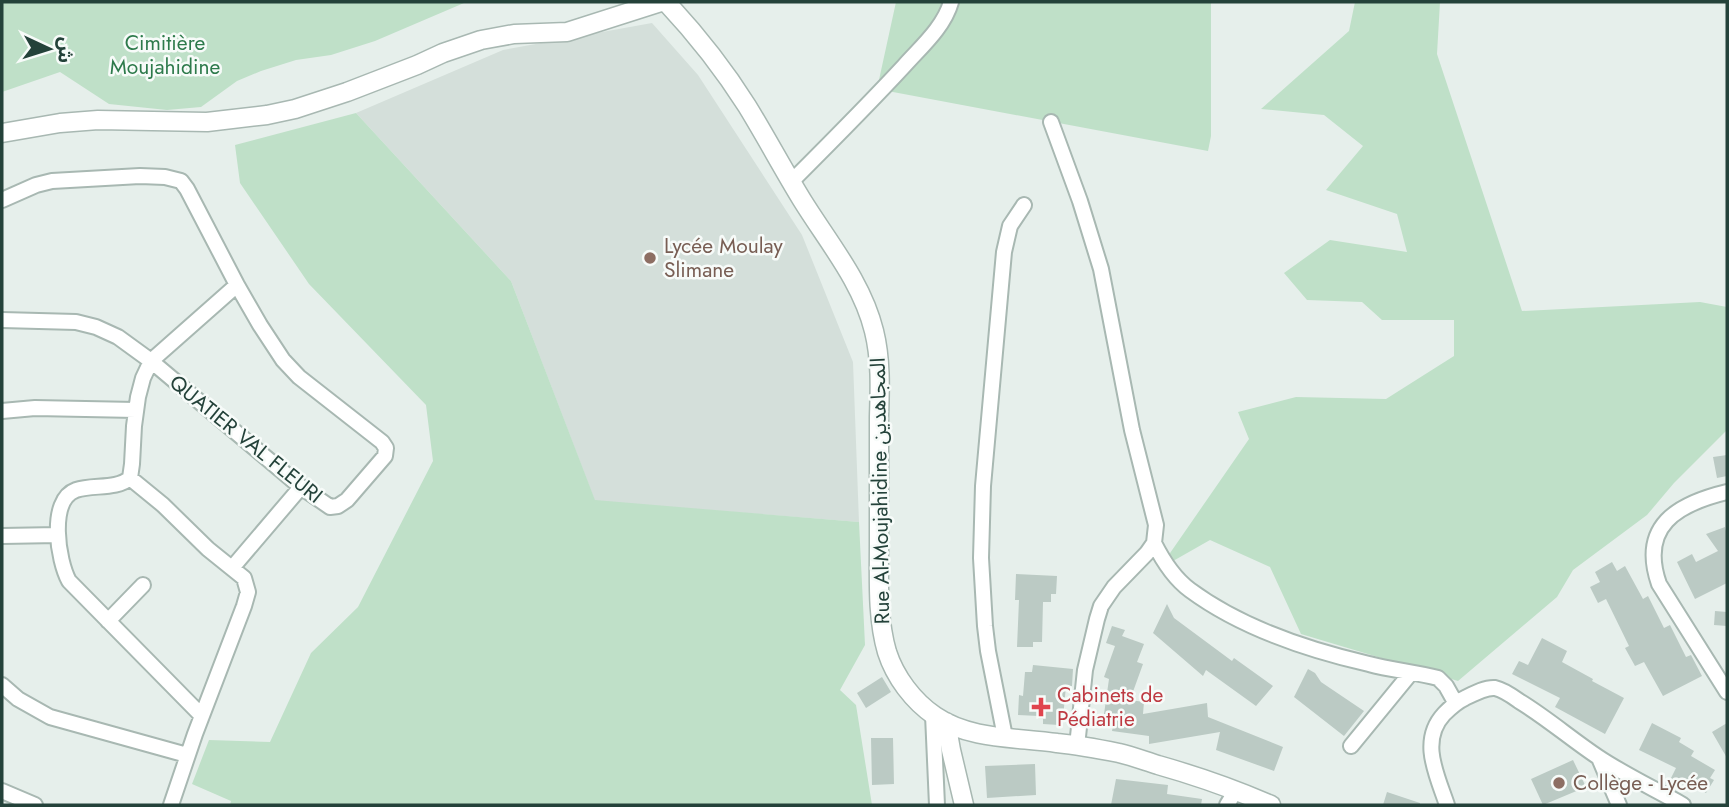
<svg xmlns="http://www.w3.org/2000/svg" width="1729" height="807" font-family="Jost,'Noto Sans Arabic',sans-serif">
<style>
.built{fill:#d4dfda}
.green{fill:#bfe0c8}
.building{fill:#bbcac4}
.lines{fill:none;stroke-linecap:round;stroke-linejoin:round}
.minor-casing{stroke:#a8b8b2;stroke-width:18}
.tertiary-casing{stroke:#a8b8b2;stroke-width:21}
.minor{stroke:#fff;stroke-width:14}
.tertiary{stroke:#fff;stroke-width:18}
.education-dot{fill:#8d6e63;stroke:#f7fbf9;stroke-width:2.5}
.health-dot{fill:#e0444e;stroke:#f7fbf9;stroke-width:2.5}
.labels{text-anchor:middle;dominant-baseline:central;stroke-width:5;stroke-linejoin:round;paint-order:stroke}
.park-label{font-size:21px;fill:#2d7a4b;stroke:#f7fbf9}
.education-label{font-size:21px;fill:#785e54;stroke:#f7fbf9;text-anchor:start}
.street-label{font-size:21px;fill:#24423a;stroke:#f7fbf9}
.health-label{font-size:21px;fill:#be3a42;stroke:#f7fbf9;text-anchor:start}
</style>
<rect width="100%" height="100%" fill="#e6efeb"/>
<path class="built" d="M652 23 698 75 802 235 853 362 859 522 595 501 511 281 356 113 503 50Z"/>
<path class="green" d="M2 2H526L521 3H464L375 41 331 55 296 60 261 71 237 81 201 107 167 110 109 104 60 72 2 92Z
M896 2H1211V136L1208 151 877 89Z
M1355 2H1440L1437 54 1522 311 1700 302 1727 307V430L1674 483 1647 515 1573 570 1557 597 1458 681 1301 634 1270 567 1210 540 1159 569 1249 439 1238 412 1296 397 1386 399 1454 356V320H1382L1362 302 1307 300 1284 273 1330 240 1407 252 1397 214 1326 190 1363 146 1324 115 1261 109 1349 31Z
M356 113 511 281 595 500 859 522 865 645 840 690 856 705 872 805H230L231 801 192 784 209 740 270 742 311 653 358 607 433 461 426 405 309 284 240 183 235 145Z"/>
<path class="building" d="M1727 455V476L1717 478 1713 457Z
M1725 527 1727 535V583L1695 599 1677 562 1692 554 1696 562 1718 551 1706 534Z
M1612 562 1617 571 1625 566 1643 599 1648 596 1664 628 1670 625 1686 657 1691 655 1702 676 1663 696 1644 662 1635 666 1625 648 1629 646 1606 599 1598 603 1590 587 1600 582 1595 572Z
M1016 574 1057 576 1056 594H1051V602H1043L1042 642H1033V647H1017L1019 600H1015Z
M1167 604 1174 618 1232 661 1234 658 1273 686 1256 706 1206 670 1203 676 1153 633Z
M1715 611 1727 612V626L1714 625Z
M1112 626 1125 630 1122 636 1144 644 1137 662 1143 664 1130 700 1144 702 1143 714 1207 703 1208 717 1283 747 1274 771 1216 750 1220 732 1149 744V736L1112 731 1115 716 1104 714 1109 679 1104 677 1115 646 1106 643Z
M1542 638 1567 651 1562 662 1593 679 1592 681 1624 698 1605 734 1555 707 1560 698 1512 674 1519 661 1528 665Z
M1033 665 1073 669 1072 686H1066L1063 718H1059V725L1043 724V719H1038L1039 716 1018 715 1019 695 1023 696 1025 672H1032Z
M1308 669 1315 673 1321 682 1364 711 1344 736 1294 697Z
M882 677 891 692 866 708 857 693Z
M1652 723 1681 738 1679 742 1694 751 1691 756 1715 770 1710 778 1714 780 1706 793 1691 784 1689 788 1671 778 1676 768 1639 750Z
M1727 723V758L1712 732Z
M871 738H893L894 784 872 785Z
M1573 760 1586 787 1543 805 1531 779Z
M1035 764 1036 795 987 798 985 766Z
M1116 779 1168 785 1167 794 1202 799 1201 805H1111Z
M1387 792 1420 803V805H1383Z"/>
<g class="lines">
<g class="minor-casing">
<path id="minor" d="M1051 122 1080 201 1101 269 1132 430 1156 525 1154 543 1147 553 1114 587 1101 606 1097 619 1085 670 1077 746
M791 182C829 144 867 106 904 66 921 47 944 27 951 2
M2 200 36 185 52 181 140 176 165 177 181 181 187 189 237 285 260 325 283 360 299 377 382 442 386 448 385 456 347 500 338 506 330 507 301 487 151 361 118 337 96 327 76 322 2 320
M2 411 35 408 136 410
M130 478 163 505 208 549 244 578 248 592 244 606 195 734 171 805
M1727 492C1677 504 1639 526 1659 584L1727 692
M2 536 58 535
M1154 543C1162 559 1175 579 1190 590 1240 627 1308 650 1369 664 1391 670 1415 672 1438 678L1446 686 1455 702
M232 568 301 487
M108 621 143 585
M2 685 18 699 50 717 187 755
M933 715 937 805
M202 716 69 581C58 561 48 500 76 490 93 484 116 490 130 478L132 464 134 426 138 397 143 378 151 361 237 285
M1005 737 988 651 985 626 981 558 983 486 1004 252 1010 226 1024 205
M1351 746 1410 674
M1599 758 1619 805
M2 791 35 805
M1227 805 1236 790
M1447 805C1437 775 1419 741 1444 714 1451 707 1456 702 1465 698 1473 694 1486 687 1495 688 1504 690 1512 696 1519 701 1547 718 1571 739 1598 757 1625 775 1655 789 1683 805"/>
</g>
<g class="tertiary-casing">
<path id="tertiary" d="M666 2C696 34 723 68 747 106 766 137 783 169 802 200 828 242 862 282 874 331 881 359 880 388 879 417 879 459 879 501 879 543 879 579 877 618 887 652 895 677 913 701 935 716 970 740 1016 737 1057 743 1077 745 1099 749 1119 753 1132 756 1145 761 1158 765 1197 776 1234 789 1271 805
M2 133 60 123 98 120 207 122 267 115 295 109 347 92 417 65 443 53 481 40 514 34 567 32 661 2
M946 722 951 750 964 805"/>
</g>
<use href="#minor" class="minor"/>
<use href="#tertiary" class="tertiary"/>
</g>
<g class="education-dot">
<circle cx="650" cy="258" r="7"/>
<circle cx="1559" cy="783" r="7"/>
</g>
<path class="health-dot" d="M1037.5 696.5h7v7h7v7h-7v7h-7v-7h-7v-7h7z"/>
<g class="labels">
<g class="park-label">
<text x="165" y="43">Cimitière<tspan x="165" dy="24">Moujahidine</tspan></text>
</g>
<g class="education-label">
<text x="664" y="246">Lycée Moulay<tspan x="664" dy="24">Slimane</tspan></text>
<text x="1573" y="783">Collège - Lycée</text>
</g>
<g class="street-label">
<text transform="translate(246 439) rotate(39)">QUATIER VAL FLEURI</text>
<text transform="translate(880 491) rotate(-91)">Rue Al-Moujahidine المجاهدين</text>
</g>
<g class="health-label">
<text x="1057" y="695">Cabinets de<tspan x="1057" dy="24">Pédiatrie</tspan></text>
</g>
</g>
<rect width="1729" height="807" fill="none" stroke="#24423a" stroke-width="7"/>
<g transform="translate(49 49) rotate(94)" stroke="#f7fbf9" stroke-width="5" paint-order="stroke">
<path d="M0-5L12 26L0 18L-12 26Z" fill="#24423a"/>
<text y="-10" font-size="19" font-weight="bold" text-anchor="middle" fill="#24423a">ش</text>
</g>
</svg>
